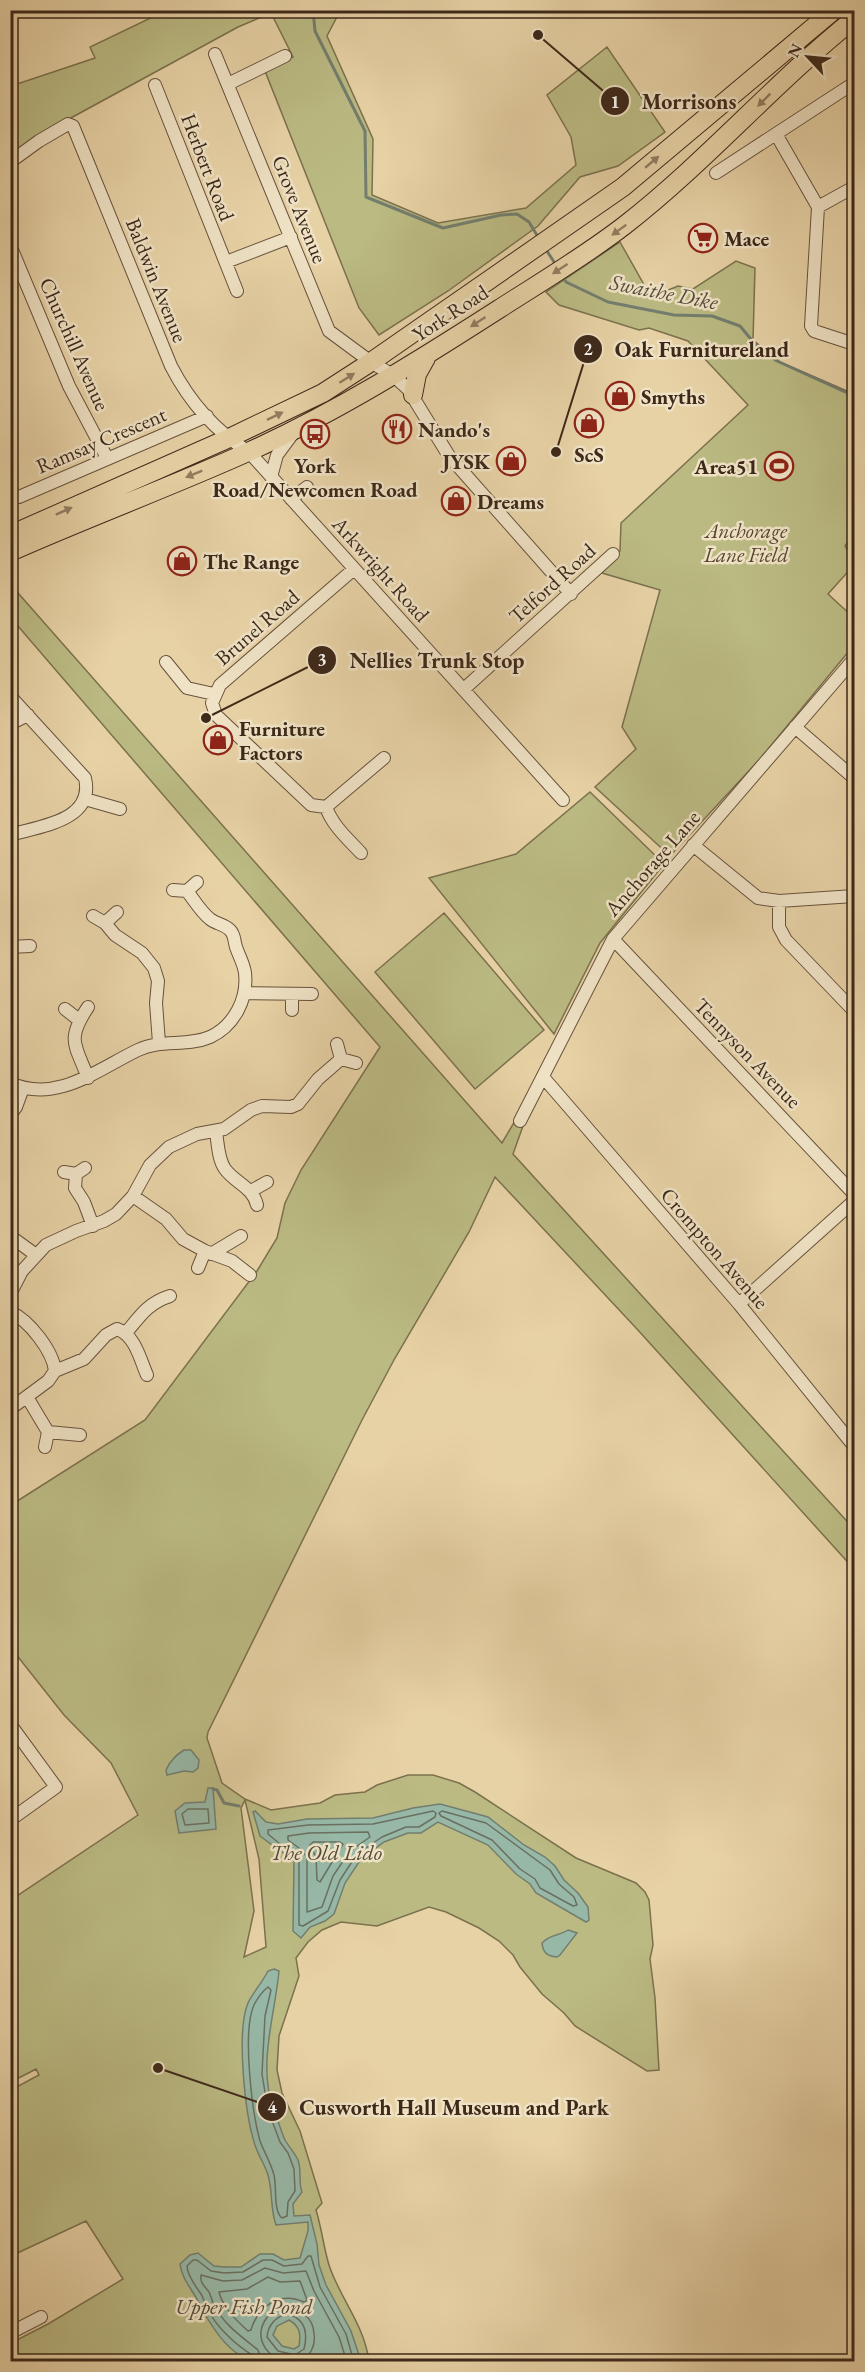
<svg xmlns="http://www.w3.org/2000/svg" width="865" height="2372" font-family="'EB Garamond',serif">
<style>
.green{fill:#bbba83;stroke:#7c714e;stroke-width:1.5;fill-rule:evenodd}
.water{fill:#97b8a7;stroke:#737e6f;stroke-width:1.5;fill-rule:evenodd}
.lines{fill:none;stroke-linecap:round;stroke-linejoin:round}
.shore{stroke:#6a7060;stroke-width:1.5}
.stream{stroke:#737e6f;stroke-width:3}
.minor-casing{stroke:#68523d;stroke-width:14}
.highway-casing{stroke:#3d281a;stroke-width:20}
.minor{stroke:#efe2c5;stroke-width:12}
.highway{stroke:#e7d2a6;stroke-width:18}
.oneway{fill:#927d60}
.labels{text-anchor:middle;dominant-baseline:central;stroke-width:5;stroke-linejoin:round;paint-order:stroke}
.street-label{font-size:21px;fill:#3d281a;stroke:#efe2c5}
.poi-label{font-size:21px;font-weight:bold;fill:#3d281a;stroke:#efe2c5;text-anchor:start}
.park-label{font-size:21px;font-style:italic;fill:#56452f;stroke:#efe2c5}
.water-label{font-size:22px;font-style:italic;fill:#544c3d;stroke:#efe2c5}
.leader{fill:none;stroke:#3d281a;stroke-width:2}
.callout-dot{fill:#3d281a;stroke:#efe2c5;stroke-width:2}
.mark-label{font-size:18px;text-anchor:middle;font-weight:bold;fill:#fff}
.callout-label{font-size:22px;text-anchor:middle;font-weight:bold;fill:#3d281a;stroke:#efe2c5;stroke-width:5;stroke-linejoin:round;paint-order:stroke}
</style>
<rect width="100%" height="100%" fill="#e7d2a6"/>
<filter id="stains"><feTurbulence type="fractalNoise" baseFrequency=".00333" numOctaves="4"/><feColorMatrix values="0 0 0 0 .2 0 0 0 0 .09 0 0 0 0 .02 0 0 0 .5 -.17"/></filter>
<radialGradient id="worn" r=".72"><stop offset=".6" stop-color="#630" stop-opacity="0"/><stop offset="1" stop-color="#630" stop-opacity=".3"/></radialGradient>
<path class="green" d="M165 11H340L327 36 373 139 372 195 438 223 526 208 576 165 571 137 547 95 607 47 665 132 618 166 580 177 538 226 448 291 379 335 359 308 265 71 293 57 271 13 238 27 69 119 11 166V86L95 58 90 47Z
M620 242 651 297 678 286 693 289 736 261 755 268 753 340 780 362 854 394V533L845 546 854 560V565L828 594 854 618V645L759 760 670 856 595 787 636 749 622 727 660 590 602 573 620 551 621 523 748 405 688 341 649 328 639 330 559 305 546 292Z
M11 585 502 1143 516 1119 524 1123 513 1154 854 1529V1569L637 1329 495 1177 469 1232 395 1358 362 1420 208 1732 207 1738 222 1783 245 1799 271 1810 320 1803 335 1795 365 1792 377 1785 408 1775H433L459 1783 475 1792 576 1858 636 1883 645 1892 649 1900 653 1945 650 1959 655 1998 659 2070 647 2071 575 2026 564 2013 542 1994 520 1967 513 1955 499 1941 479 1928 446 1912 429 1907 377 1926 341 1922 322 1930 308 1942 296 1958 299 1976 279 2036 277 2070 282 2093 300 2131 322 2203 316 2210C322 2229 324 2251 330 2268 342 2301 364 2325 369 2361H11V2343L48 2324 123 2279 86 2221 11 2256V2090L39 2075 36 2069 11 2082V1900L138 1815 111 1763 64 1715 11 1648V1505L145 1420 257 1271 277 1238 285 1203 301 1170 380 1047 11 618ZM245 1800 259 1859 266 1947 244 1957 254 1911 241 1808Z
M590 792 664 864 600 943 554 1034 429 878 516 854Z
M444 913 544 1030 475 1089 375 972Z"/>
<path class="water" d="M184 1750H191L199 1760 198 1768 193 1772 184 1771 167 1775 166 1770C170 1761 176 1755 184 1750Z
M208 1788H213L216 1829 179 1833 175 1811 185 1803 205 1802Z
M440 1804 488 1817 524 1845 545 1857 555 1866 564 1880 578 1893 588 1907 589 1920 586 1922 536 1893 530 1884 516 1874 488 1845 438 1822 421 1833H408L384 1842 361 1859 345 1883 334 1914 325 1921 310 1927 301 1938 293 1931 294 1861 260 1836 253 1812 255 1811 266 1822 278 1824 307 1819 373 1818 413 1808Z
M568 1930 577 1933 560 1955 557 1957C547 1956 543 1953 542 1943 550 1934 559 1936 568 1930Z
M274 1969 279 1971C275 2015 257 2066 274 2110 278 2119 281 2132 285 2140 289 2147 294 2152 298 2160 302 2171 298 2182 302 2192L293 2204 294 2216 310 2215 317 2244 319 2265 326 2285 351 2331 361 2361 254 2362C250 2359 244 2359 241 2356 222 2345 207 2319 198 2301 191 2288 182 2279 180 2264L190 2255 198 2253 214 2266 224 2267H241L260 2254H273L284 2260 300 2258 308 2231V2222L276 2225C270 2209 273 2192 268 2175 265 2165 258 2155 255 2145 245 2115 236 2031 248 2003 253 1992 262 1983 268 1971ZM289 2320C300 2326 301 2334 299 2346L294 2349 282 2346 273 2335 277 2326Z"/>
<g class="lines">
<path class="shore" d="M188 1809H208L209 1823 185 1825 182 1814Z
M433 1811 436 1813 435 1817 419 1827H406L382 1837 357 1854 340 1880 328 1911 303 1926 299 1925V1860L268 1834V1830L308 1825 373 1824Z
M442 1811 486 1823 550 1870 559 1884 574 1897 577 1905 573 1906 540 1888 535 1879 520 1869 492 1840 441 1816 439 1813Z
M368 1832 370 1837 350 1851 333 1876 322 1907 307 1912V1858L303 1851 288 1840V1836L309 1833Z
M313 1842H340L343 1844 320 1882 317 1880 316 1857 310 1845Z
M268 1987 271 1990 265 2016 262 2074 268 2110 280 2142 288 2153 294 2169 295 2191 288 2202 287 2216 282 2218C273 2211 277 2187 274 2175 271 2163 264 2152 260 2141 252 2112 242 2031 254 2005 257 1999 263 1991 268 1987Z
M268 2277 280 2282 300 2281 307 2300 304 2302C280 2291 258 2306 251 2330L248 2331C236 2320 223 2308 219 2292L247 2289Z
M288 2314C305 2319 308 2333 304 2349L295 2355 278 2351 267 2337C268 2325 276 2316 288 2314Z
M254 2362 252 2355C235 2344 216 2327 207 2308 204 2303 204 2298 201 2294 196 2287 187 2275 187 2266L193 2260H197L211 2271 224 2273 243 2272 263 2260H272L284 2266 302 2264 308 2256H311L320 2287 346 2334 354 2362
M262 2362 258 2350C241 2336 225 2326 214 2305 212 2301 211 2296 209 2292 204 2285 200 2284 201 2275L223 2281 242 2280 265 2268 283 2273 306 2271 314 2291 339 2337 347 2362
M284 2362C235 2342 275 2288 304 2314 310 2319 314 2326 314 2334 316 2346 310 2356 300 2362"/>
<path class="stream" d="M313 10 315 31 365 131 366 197 443 228 501 215 517 214 529 222 538 237
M545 248 556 265
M562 276 566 282 608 302 674 315 712 316 740 326 755 344 777 361 854 396
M213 1789 217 1790 224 1803 239 1806"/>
<g class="minor-casing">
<path id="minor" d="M10 35H11
M215 54 329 331 371 362 394 376 408 389 449 456 571 594
M228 84 285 56
M155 85 237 291
M776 134 818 207
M10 162 39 141 68 124 73 126 171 366C189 401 215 431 249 452L563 800
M716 173 854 83
M854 187 818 207 811 326 814 331 854 344
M10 245 69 386 107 458
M226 262 291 237
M271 477 277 455 294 432
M10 497H19L207 416
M291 499 307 487
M354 569 220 685 212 703 216 715 311 805 326 807 384 758
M166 662 187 688 214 694
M464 689 613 554
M10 696 85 778C95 821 40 826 10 835
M10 724 28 715
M795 727 854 778
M85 799 120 809
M326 807C332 825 348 839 361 853
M693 845 758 898 779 901 854 896
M173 890 187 891 197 882
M779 901V927L786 940 854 1011
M93 916 105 923 115 935 142 953 154 968 158 981 156 1003 159 1043
M105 923 117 912
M613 939 854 1194
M10 947 30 946
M244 993 312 994
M292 994V1010
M65 1009 79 1020
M337 1044 341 1059 356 1063
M543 1077 739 1304 854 1446
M88 1078C75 1044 66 1040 88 1007
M10 1083C57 1104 98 1069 138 1050 161 1039 187 1047 210 1037 234 1026 248 999 245 973 244 964 239 956 236 947 234 941 235 935 230 930 224 924 216 924 210 919 201 912 194 900 187 891
M10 1115 16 1107 23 1088
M520 1121 613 939 854 659
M216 1132C218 1144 218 1159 225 1169 235 1183 253 1187 257 1205
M64 1172 76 1174 85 1168
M76 1174 75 1188 84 1202 93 1226
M251 1191 267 1182
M133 1196 166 1219 183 1239 205 1251 232 1261 250 1275
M10 1236 36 1255
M211 1254 241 1236
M198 1268 205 1251
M10 1294 22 1271 46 1245 76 1231 104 1221 116 1214 133 1196 150 1165 169 1147 197 1134 224 1129 251 1110 262 1106 291 1107 298 1104 318 1079 341 1059
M739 1304 854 1201
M10 1312C29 1320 53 1351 55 1371
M126 1333C140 1316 148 1303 170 1296
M27 1397 48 1432
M10 1409 48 1381 55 1371 84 1359 106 1335 117 1329C135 1335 140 1359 147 1375
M45 1447 48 1432 80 1435
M10 1724 56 1787 10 1820
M10 2333 41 2317"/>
</g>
<g class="highway-casing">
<path id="highway" d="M413 395 417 374 426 358
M10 535 227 439 323 393 371 362 623 187 834 10
M10 552C89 517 170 487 248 452 337 412 418 361 499 309 541 282 585 256 625 225 706 162 774 83 854 19"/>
</g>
<use href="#minor" class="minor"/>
<use href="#highway" class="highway"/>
</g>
<defs><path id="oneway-solid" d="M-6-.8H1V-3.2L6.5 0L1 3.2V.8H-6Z" transform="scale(1.5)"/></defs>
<g class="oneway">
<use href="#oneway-solid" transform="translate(764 100) rotate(135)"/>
<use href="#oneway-solid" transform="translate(652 162) rotate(-40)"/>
<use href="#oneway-solid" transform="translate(619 230) rotate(144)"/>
<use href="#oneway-solid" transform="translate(560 269) rotate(147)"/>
<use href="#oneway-solid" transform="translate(478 322) rotate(147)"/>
<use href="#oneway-solid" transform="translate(347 378) rotate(-32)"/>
<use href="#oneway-solid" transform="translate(275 416) rotate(-26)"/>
<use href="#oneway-solid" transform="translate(194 474) rotate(158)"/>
<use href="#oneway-solid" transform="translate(64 511) rotate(-24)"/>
</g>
<defs>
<g id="supermarket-ring" transform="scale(1.5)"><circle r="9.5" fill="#efe2c5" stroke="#8f2418" stroke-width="1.5"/><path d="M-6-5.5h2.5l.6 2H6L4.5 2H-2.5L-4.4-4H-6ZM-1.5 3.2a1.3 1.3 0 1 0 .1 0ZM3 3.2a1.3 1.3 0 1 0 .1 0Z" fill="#8f2418"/></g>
<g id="shop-ring" transform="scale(1.5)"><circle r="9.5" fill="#efe2c5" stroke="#8f2418" stroke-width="1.5"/><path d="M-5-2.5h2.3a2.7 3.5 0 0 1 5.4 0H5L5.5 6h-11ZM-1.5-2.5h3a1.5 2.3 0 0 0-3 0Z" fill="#8f2418"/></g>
<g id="restaurant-ring" transform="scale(1.5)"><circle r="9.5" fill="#efe2c5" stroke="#8f2418" stroke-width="1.5"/><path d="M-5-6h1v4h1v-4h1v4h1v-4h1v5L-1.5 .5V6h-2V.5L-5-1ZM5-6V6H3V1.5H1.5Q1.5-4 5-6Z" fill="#8f2418"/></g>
<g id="bus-ring" transform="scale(1.5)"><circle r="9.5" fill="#efe2c5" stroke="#8f2418" stroke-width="1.5"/><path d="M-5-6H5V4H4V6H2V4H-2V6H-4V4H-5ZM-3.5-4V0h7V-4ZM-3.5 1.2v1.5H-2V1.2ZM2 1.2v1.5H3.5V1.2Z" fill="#8f2418"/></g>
<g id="stadium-ring" transform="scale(1.5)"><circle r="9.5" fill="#efe2c5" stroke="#8f2418" stroke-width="1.5"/><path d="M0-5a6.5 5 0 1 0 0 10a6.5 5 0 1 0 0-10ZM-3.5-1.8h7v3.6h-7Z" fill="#8f2418"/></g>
</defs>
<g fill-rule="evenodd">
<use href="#supermarket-ring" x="703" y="238"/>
<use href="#shop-ring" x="620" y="396"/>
<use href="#shop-ring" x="589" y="423"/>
<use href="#restaurant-ring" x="397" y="429"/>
<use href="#bus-ring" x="315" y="434"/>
<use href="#shop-ring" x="511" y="461"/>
<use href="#stadium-ring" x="779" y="466"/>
<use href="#shop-ring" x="456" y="501"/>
<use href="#shop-ring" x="182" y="561"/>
<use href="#shop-ring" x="218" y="740"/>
</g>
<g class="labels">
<g class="street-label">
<text transform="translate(208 167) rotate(69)">Herbert Road</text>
<text transform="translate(300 209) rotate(68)">Grove Avenue</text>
<text transform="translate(157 280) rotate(68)">Baldwin Avenue</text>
<text transform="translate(450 313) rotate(-33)">York Road</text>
<text transform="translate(75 344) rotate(66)">Churchill Avenue</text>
<text transform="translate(101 440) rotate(-23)">Ramsay Crescent</text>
<text transform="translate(381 569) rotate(48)">Arkwright Road</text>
<text transform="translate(552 583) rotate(-42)">Telford Road</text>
<text transform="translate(257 627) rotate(-41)">Brunel Road</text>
<text transform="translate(652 863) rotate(-49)">Anchorage Lane</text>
<text transform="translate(748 1053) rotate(46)">Tennyson Avenue</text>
<text transform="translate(715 1248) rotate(49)">Crompton Avenue</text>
</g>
<g class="poi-label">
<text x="724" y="238">Mace</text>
<text x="641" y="396">Smyths</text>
<text x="418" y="429">Nando's</text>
<text x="589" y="454" text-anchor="middle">ScS</text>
<text x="490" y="461" text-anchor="end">JYSK</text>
<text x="315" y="465" text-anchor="middle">York<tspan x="315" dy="24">Road/Newcomen Road</tspan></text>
<text x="758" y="466" text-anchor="end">Area51</text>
<text x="477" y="501">Dreams</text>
<text x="203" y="561">The Range</text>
<text x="239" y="728">Furniture<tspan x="239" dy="24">Factors</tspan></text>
</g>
<g class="park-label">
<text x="746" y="530">Anchorage<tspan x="746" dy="24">Lane Field</tspan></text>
</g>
<g class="water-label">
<text transform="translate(664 292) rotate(11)">Swaithe Dike</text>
<text x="326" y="1852">The Old Lido</text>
<text x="244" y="2306">Upper Fish Pond</text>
</g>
</g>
<path class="leader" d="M538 35L615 101M556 452L588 349M206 718L322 660M158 2068L272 2107"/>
<g class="callout-dot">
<circle cx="538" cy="35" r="6"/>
<circle cx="556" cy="452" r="6"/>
<circle cx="206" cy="718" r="6"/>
<circle cx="158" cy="2068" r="6"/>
<circle cx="615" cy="101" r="15"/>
<circle cx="588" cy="349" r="15"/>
<circle cx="322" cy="660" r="15"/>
<circle cx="272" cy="2107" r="15"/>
</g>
<g class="mark-label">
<text x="615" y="108">1</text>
<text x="588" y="355">2</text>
<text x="322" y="666">3</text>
<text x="272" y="2113">4</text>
</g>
<g class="callout-label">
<text x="689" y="109">Morrisons</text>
<text x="702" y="357">Oak Furnitureland</text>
<text x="437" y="668">Nellies Trunk Stop</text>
<text x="454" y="2115">Cusworth Hall Museum and Park</text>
</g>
<rect width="865" height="2372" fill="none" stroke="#e7d2a6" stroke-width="36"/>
<rect x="12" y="12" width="841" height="2348" fill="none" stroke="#3d281a" stroke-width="3"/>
<rect x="18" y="18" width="829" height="2336" fill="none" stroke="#3d281a" stroke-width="1.5"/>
<g transform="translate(808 57) rotate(296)" stroke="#efe2c5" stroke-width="4.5" paint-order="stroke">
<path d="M0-4.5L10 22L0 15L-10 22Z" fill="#3d281a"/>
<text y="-9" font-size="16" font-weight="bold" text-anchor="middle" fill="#3d281a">N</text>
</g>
<rect width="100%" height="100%" filter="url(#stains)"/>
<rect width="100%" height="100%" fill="url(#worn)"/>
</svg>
